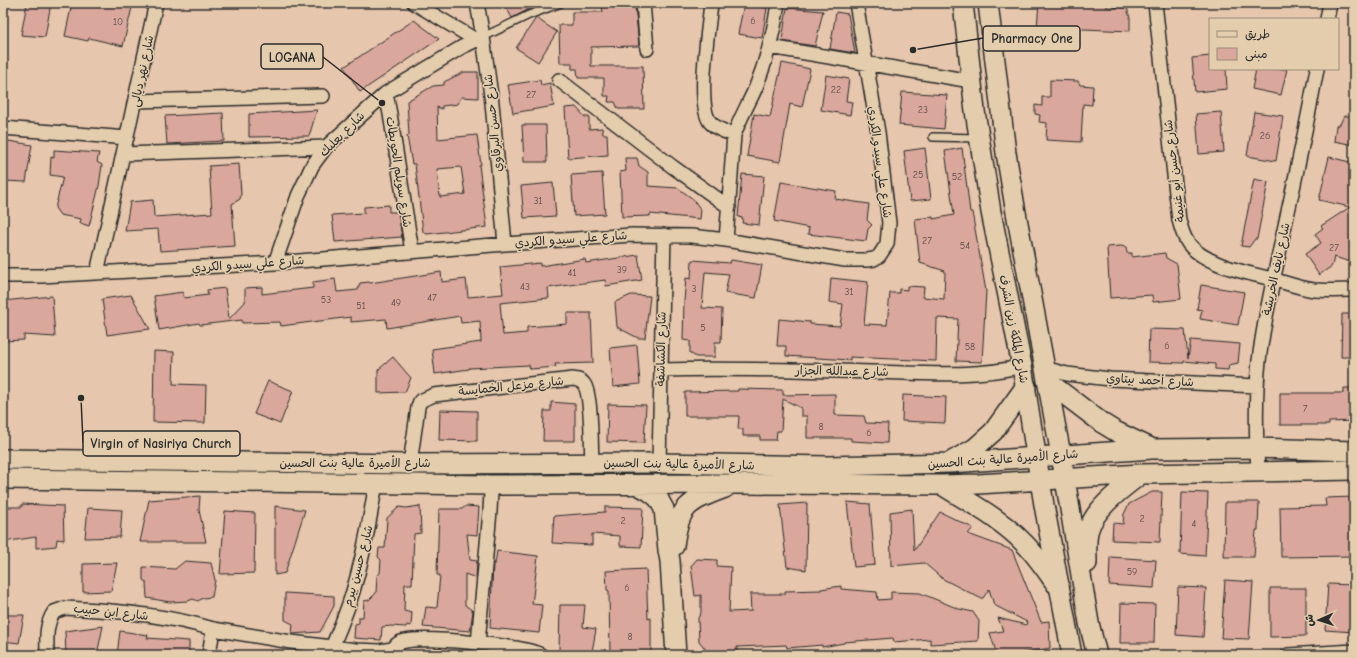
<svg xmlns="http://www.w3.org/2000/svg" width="1357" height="658" font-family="'Comic Neue','Playpen Sans Arabic',sans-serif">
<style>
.building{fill:#daa79c;stroke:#2b2b2b;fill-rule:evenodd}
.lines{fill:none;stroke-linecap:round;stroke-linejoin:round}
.lane-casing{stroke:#2b2b2b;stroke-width:10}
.street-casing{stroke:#2b2b2b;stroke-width:16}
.secondary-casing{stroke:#2b2b2b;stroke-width:22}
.lane{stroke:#e3cdad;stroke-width:7}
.street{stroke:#e3cdad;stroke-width:13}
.secondary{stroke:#e3cdad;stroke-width:19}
.labels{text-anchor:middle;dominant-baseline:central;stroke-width:3;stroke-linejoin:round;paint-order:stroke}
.number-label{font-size:10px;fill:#574a47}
.street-label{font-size:12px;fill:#2b2b2b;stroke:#e3cdad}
.leader{fill:none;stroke:#2b2b2b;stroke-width:1.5}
.callout-dot{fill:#2b2b2b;stroke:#e3cdad;stroke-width:1.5}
.callout{fill:#e3cdad;stroke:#2b2b2b;stroke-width:1.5}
.callout-label{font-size:13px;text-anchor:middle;font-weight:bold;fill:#2b2b2b}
</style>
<rect width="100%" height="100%" fill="#e6c6ac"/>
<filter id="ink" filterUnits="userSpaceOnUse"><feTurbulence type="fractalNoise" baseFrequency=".025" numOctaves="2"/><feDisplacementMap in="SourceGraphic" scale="8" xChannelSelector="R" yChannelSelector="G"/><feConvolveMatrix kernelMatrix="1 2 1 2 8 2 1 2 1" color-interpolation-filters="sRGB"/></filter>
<g filter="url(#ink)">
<path class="building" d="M27 3H51L45 37 21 35Z
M72 3H133L123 46 89 38 88 41 65 36Z
M504 3H540L512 18Z
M744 3 767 8 762 38 738 34Z
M1039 3H1106V7L1127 8 1130 18V31L1037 27Z
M635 6 639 46 591 47V66H643L644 109H618L615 102H608L609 96H604V78H578L577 69H572V63H560L559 25H572V12H603L602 7Z
M787 8 823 11 815 46 782 41Z
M836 12 848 14 855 53 830 49Z
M536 18 557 32 538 62 516 48Z
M414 20 439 39 360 92 344 67Z
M1210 56V69H1226L1227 89 1195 92 1192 58Z
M782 63 810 69 802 107 790 104 780 162 747 156 754 114 770 117Z
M1256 69H1287L1281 95 1252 89Z
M464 72H478V98L461 97 458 104 442 106V109L437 107 438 139 477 135 481 165H479L487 227 427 234 423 232 415 164H412L407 136 409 135 407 101 433 86 444 85V82ZM461 167 465 194 440 197 437 169Z
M826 75 849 79 846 101 852 102 850 115 821 110Z
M540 80 541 85 550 83 554 106 513 113 508 85Z
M1050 80 1078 81 1080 85 1093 86 1092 105 1083 104 1081 142 1046 140 1047 123 1039 122 1040 115 1035 114V105L1042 106V97H1050Z
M902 92 947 95 944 129 899 125Z
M576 107 585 117H589V129L602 128 603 134H607L608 155 568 158 565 108Z
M317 110 309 136 249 137V114Z
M1221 112 1224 152 1199 154 1196 114Z
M1254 112 1283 116 1276 161 1247 156Z
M223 113 224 141 167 144 165 116Z
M1344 116H1354V145L1334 141 1336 126 1340 124Z
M522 125H546L547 162H524Z
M3 140 32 145 26 182 3 181Z
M925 148 931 199 910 201 904 151Z
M962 148 970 212H972L986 291 982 362 956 361 958 319 937 318 936 361 850 357V360L786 356V346H777L779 319 810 322V324L840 326 843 304 829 302 831 278 868 282 864 324 887 325 890 293H899V289L907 290V286L924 287 923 297 944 299 945 271 920 263 915 219 933 217V219L954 215 945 151Z
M54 150 99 153 97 162 102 165 99 186 89 226 80 223 81 219 60 215 55 208 63 177 50 175 51 157 54 158Z
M1329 157 1354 163V263L1334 257 1332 266 1319 275 1305 254 1321 243 1315 234 1323 228 1321 226 1350 207 1319 200Z
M625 158H637L639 166 648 172V186L678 188 693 199 701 210 700 219 650 214V216L622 217 620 172 626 171Z
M239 164 241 194 240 199 232 204 235 246 160 251 158 229 125 231 130 202 153 200 154 217 212 213 209 166Z
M602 173 605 214 574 216 571 175Z
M742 174 764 176 759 225 742 223 743 218 738 217Z
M1254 179 1268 182 1257 239H1255L1249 247 1241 246Z
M781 182 836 191 835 199 869 204 867 220 872 225 868 229 866 241 808 234 809 228 774 221Z
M553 183 556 216 524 218 521 186Z
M389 205V212H398L402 237 335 242 332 215 364 213V207Z
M1121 246 1126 247 1127 253H1132V257L1165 253 1166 258 1177 264 1181 299 1153 302 1152 295 1110 298 1107 247Z
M638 255 642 280 606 286 605 280 548 288 549 298 500 303 503 335 527 333V327L567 324V313H591L593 363 555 364 556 367 530 369 529 365 469 368V369L435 374 432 349 481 342 480 321 461 323 460 316 387 328 386 319 351 322V317L281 326 280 322 242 323V320L200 325 199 323 159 330 154 296 183 292 184 298 208 295 207 290 225 288 229 319 245 302V288L262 287V294L313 288V282L335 279 337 292 358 290 360 283 369 282 370 283 441 272 442 282 466 279 468 297 503 294 500 267 540 263V266L585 259 586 263Z
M692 260 730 263 731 260 762 265 756 298 725 293 729 274 705 272 702 308 722 309 721 342H715V357H696L690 353V341L683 340 684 301 686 278 691 279Z
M1201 285 1244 292 1238 325 1200 319 1202 310 1197 309Z
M131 295 150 329 107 335 102 299Z
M631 295 650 296 645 338H638L617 327 615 302Z
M52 296 55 337 24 335V340L3 341V301Z
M1342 314H1354V357H1341Z
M1149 329 1185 330 1188 358 1191 340 1240 344 1238 363 1229 365 1228 370 1215 369V364L1184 361V363L1148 362Z
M637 345 640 384 613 387 610 348Z
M154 351 174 352 173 384 206 385 205 423 153 422Z
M393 357 411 378 405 392 378 393V370Z
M268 381 293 391 280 424 254 414Z
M1344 388H1354V421L1329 422V425H1280V393H1344Z
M738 389 783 390V395L835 394V415L864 416 866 423 888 424 887 443 851 441V438H807V416H801V408L783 399 781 431H777L776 440H760V436H743V429H738L739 416H685V392L738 391Z
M903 395 946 397 945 423 902 421Z
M551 402 575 404V441H543L544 411H551Z
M608 404 646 405 644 443 607 442Z
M440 410 477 411V441L439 440Z
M1152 492H1162L1160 542 1112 540 1113 523 1123 524 1124 514 1129 504Z
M1182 492 1208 493 1205 556 1180 554Z
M200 496 199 510 206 542H140L149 500Z
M1354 497V556L1281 557 1280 507 1326 506 1325 498Z
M847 502 870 504 875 565 854 567Z
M1225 502H1259L1258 530H1256L1254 557H1224Z
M807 503 806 570 787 567 780 505Z
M22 504 63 506 64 540 57 539 56 546 36 548V537L3 542V507H22Z
M275 506 305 510 285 573 275 575Z
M420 506 421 533 414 534 412 584H405L404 611 412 613 411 626 407 625 406 627 391 626 382 627 381 640 354 638 355 624 359 623V617H363L364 601 369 600 376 593 377 576 380 573 381 560 378 557 379 548H385L387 518 399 507 406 508Z
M466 506 479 507 477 535 467 534 470 560 477 561 476 578 465 574V605L473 611 470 631 423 627 426 607 437 608 440 575H437L439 509H462Z
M605 507 643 508 641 547 620 546V536L592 534V545L552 543 554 516 605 512Z
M88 508 122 510 120 537 85 538Z
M912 509 914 551 940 512 973 528 968 534 1012 550 1041 622 1049 621 1050 648 1014 655H997L990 633 1003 631 998 618 1026 625 1027 622 994 605 989 589 983 598H980L943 579 924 563 891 566 890 512Z
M225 511 255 513 254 573 220 574Z
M497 551 538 556 532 604 542 605 539 633 490 628 493 563 495 564Z
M1110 557 1156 560 1154 588 1109 585Z
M697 559 717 560V566L731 567 729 612 751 611 750 594H785V591L821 590V589L841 586V589L877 592 878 600 891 599V592L920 593 959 609 973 612 979 621 978 641 930 644V639L894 642 893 638 844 642V643L822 647V645L787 648 786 645 737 647V651L718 655 708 652 699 641 698 618 701 613V595L695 596 691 566Z
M185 561 211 563 215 580 212 597 203 598 198 601 193 599 188 601 170 602 147 598 146 582 143 580V567L175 569Z
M117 563 111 591 83 592V564Z
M646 569 648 619 651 618V655H610L609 591 607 590 606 571Z
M1225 580 1253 582 1249 639 1221 638Z
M1328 584 1354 585V632L1325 630Z
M1178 587 1206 588 1203 637 1176 635Z
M1270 588H1306V636L1270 637Z
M285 593 334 596V606L320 632 292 634 293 624 285 620Z
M1121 603 1155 604 1154 643H1120Z
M560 605H585L583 627 596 629 592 652 559 651Z
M3 615H24L19 643 3 641Z
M103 626 97 655H66L65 631Z
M120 631 148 635 147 638 189 641V655H117Z"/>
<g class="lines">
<g class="lane-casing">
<path id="lane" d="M483 37 529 15 561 3
M933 137 979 138"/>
</g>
<g class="street-casing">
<path id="street" d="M414 3 476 40
M477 3 483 37 492 103 505 244
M643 3 647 49
M711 3C709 27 696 104 710 122 716 129 726 132 734 135
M1155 3 1179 220C1181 228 1183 236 1188 243 1204 265 1248 273 1272 279 1286 283 1300 288 1314 290 1327 291 1341 290 1354 290
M1327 19 1330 3
M770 47 971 81
M559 80 673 167 729 207
M386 93 390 114 412 251
M135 101 323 96
M3 128 127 138
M123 154 326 147
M726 240 734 135C740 118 749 103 756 87 767 59 774 33 778 3
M275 263 298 196 312 166 326 147 386 93 462 47 483 37
M97 273 156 3
M3 276H41L275 263 505 244 632 235 691 236 726 240 845 260H868L874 259 879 256 887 244 889 223 878 132 856 3
M1044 368 1067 374 1110 379 1257 386
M661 370C731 368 801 370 871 372 918 373 977 378 1022 366
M659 463 664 235
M410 464 418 407 420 401 434 395 573 379C578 380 581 380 584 384 592 395 591 448 592 463
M1258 471C1256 435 1255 397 1259 361 1264 317 1275 274 1284 230 1296 176 1307 123 1317 69
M478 643 490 511 491 492 490 485
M332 647C338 633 344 618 349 604 362 565 369 524 376 483
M47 655C47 640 45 625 54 612L65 608C113 610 167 615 213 629L291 642 356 650 379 651 393 649
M209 655 213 629
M392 655C393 647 397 642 406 641 424 636 526 646 541 655
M1288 655 1354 651"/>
</g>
<g class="secondary-casing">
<path id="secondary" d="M963 3 975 111 991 212 1022 366 1044 505 1072 655
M988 3 1006 153 1015 207 1061 455 1089 623 1097 655
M1047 381 1102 423 1115 431 1151 448
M3 459 410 464 659 463 828 466 950 463 1152 449 1256 448 1354 451
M952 461 975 448 993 432 1026 386
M3 479 490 485 737 484 942 485 978 484 1141 474 1354 470
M638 485 649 491 658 498 664 509 668 550 670 561 676 655
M942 485C970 503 1001 519 1024 543 1036 555 1046 570 1056 584
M674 546C679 505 688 502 725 488
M1087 563C1087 553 1086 543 1088 532 1093 509 1123 488 1141 474"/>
</g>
<use href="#lane" class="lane"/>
<use href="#street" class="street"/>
<use href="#secondary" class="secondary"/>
</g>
</g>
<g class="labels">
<g class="number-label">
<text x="753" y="21">6</text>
<text x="118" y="22">10</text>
<text x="836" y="90">22</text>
<text x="531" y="95">27</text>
<text x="923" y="110">23</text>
<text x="1265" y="136">26</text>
<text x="918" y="175">25</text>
<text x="957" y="177">52</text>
<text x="538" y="201">31</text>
<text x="927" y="241">27</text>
<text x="965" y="246">54</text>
<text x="1334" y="248">27</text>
<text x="622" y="270">39</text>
<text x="572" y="273">41</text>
<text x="525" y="287">43</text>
<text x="694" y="289">3</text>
<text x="849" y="292">31</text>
<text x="432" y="298">47</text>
<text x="326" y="300">53</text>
<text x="396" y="303">49</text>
<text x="361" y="306">51</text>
<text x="703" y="328">5</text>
<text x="1167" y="346">6</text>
<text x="970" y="347">58</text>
<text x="1305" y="409">7</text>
<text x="821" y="427">8</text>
<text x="869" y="433">6</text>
<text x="1142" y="519">2</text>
<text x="623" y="521">2</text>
<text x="1194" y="524">4</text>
<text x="1132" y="572">59</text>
<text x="627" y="588">6</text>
<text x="630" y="637">8</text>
</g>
<g class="street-label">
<text transform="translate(142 71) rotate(-78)">شارع نهر ديالى</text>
<text transform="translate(493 123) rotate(-96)">شارع حسن البرقاوي</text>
<text transform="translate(342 134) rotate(-45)">شارع بعلبك</text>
<text transform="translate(880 162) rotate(82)">شارع علي سيدو الكردي</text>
<text transform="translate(1174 171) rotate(-97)">شارع حسن أبو غنيمة</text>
<text transform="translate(399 172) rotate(81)">شارع سويلم الحويطات</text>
<text transform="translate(571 239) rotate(-4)">شارع علي سيدو الكردي</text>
<text transform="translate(248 264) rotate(-4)">شارع علي سيدو الكردي</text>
<text transform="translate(1276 269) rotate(-78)">شارع نايف الخريشة</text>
<text transform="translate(1014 329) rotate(79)">شارع الملكة زين الشرف</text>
<text transform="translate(661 349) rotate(-89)">شارع الكشاشفة</text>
<text transform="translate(842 371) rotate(1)">شارع عبدالله الجزار</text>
<text transform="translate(1150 380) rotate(3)">شارع أحمد بيتاوي</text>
<text transform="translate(511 386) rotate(-6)">شارع مزعل الخمايسة</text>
<text transform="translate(1003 459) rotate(-4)">شارع الأميرة عالية بنت الحسين</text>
<text x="355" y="463">شارع الأميرة عالية بنت الحسين</text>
<text transform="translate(679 464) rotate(1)">شارع الأميرة عالية بنت الحسين</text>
<text transform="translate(358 566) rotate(-75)">شارع حسين بيرم</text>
<text transform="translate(111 612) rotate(6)">شارع ابن حبيب</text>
</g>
</g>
<path class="leader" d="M913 50L983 38M382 103L323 57M81 398L83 443"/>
<g class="callout-dot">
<circle cx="913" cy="50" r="4"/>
<circle cx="382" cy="103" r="4"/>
<circle cx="81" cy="398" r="4"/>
</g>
<g class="callout">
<rect x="983" y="26" width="97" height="25" rx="4"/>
<rect x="261" y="44" width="62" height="25" rx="4"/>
<rect x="83" y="431" width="157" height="25" rx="4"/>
</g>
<g class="callout-label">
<text x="1032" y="43">Pharmacy One</text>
<text x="292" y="62">LOGANA</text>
<text x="161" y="448">Virgin of Nasiriya Church</text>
</g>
<rect width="1357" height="658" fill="none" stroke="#e3cdad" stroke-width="16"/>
<rect x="8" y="8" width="1341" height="642" fill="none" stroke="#2b2b2b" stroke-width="1.5" filter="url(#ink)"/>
<rect x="1209" y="18" width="130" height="52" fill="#e3cdad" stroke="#998c79"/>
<rect x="1217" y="31" width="20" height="6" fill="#e3cdad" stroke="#998c79"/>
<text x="1245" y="38" font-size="12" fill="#2b2b2b">طريق</text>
<rect x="1217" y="48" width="20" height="12" fill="#daa79c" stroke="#998c79"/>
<text x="1245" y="58" font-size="12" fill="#2b2b2b">مبنى</text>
<g transform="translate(1319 620) rotate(267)" stroke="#e3cdad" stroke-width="3" paint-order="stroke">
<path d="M0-3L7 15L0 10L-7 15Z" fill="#2b2b2b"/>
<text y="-6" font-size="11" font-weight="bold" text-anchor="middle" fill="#2b2b2b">ش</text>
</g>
</svg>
